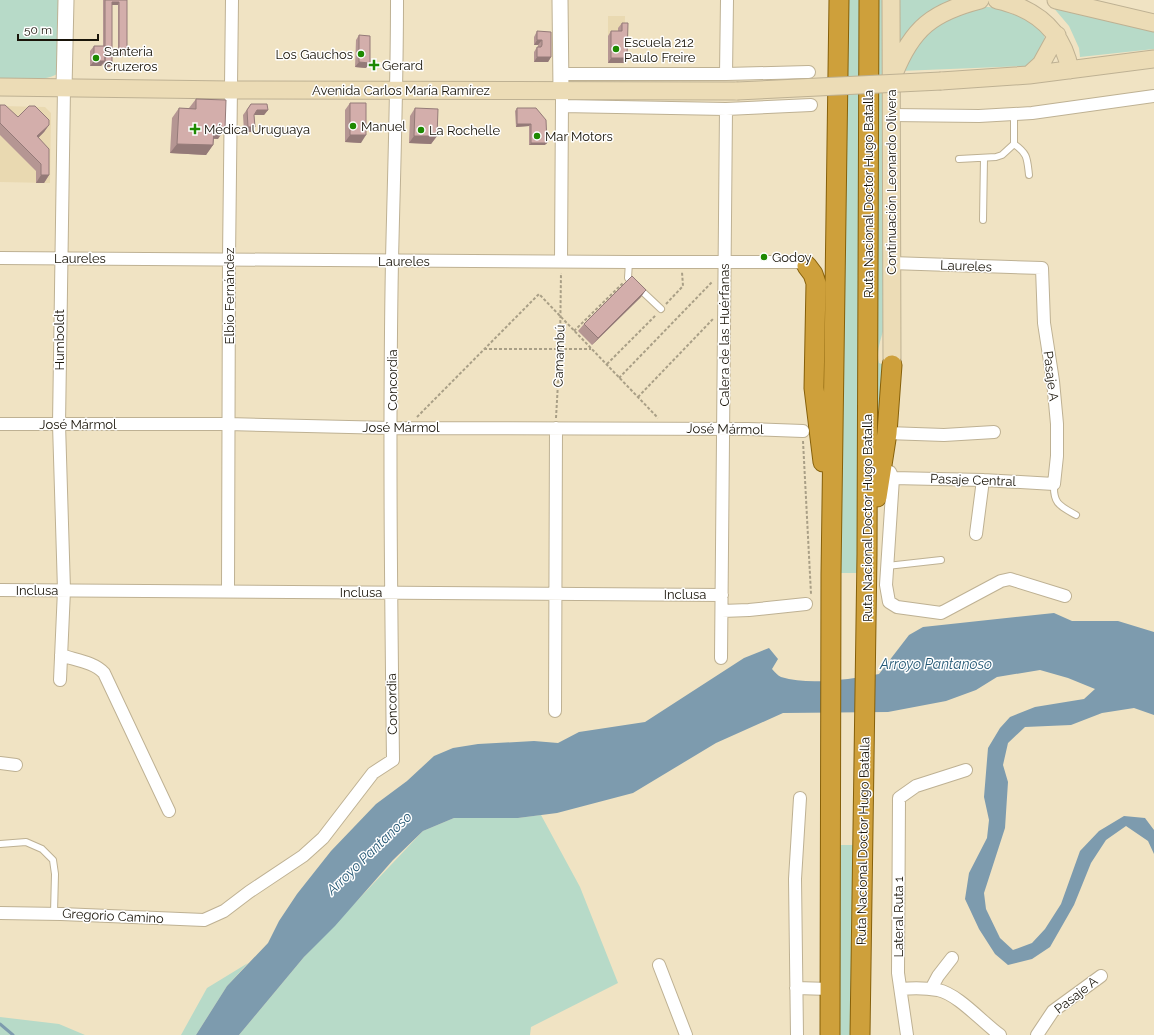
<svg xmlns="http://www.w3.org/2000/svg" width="1154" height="1035" font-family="Raleway,sans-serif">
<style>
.built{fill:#e9d9b1}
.green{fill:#b7dac8}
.water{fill:#7d9bae}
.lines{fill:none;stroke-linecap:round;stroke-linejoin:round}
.stream{stroke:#7d9bae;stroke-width:3}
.service-casing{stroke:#beb193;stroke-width:8}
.minor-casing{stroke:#beb193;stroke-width:14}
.tertiary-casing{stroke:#beb193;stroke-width:17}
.secondary-casing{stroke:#beb193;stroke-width:19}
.trunk-casing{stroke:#86600a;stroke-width:21}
.path{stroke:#a99f86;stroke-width:2;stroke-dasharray:3 2;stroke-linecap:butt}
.service{stroke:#fff;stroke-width:6}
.minor{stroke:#fff;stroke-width:12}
.tertiary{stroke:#fff;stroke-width:15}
.secondary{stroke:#ecdcb6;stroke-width:17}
.trunk{stroke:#cea03b;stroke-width:19}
.secondary-bridge-casing{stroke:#beb193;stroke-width:19;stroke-linecap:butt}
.secondary-bridge{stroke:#ecdcb6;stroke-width:17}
.wall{fill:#b59693}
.shaded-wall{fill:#947a78}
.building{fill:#d3aeab;stroke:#947a78}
.poi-dot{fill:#1e8902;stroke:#fff;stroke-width:1.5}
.labels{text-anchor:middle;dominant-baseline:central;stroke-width:3;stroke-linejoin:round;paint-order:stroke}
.poi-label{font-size:13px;fill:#191409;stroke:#fff;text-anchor:start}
.street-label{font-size:13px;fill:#191409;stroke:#fff}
.water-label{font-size:14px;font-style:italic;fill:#255976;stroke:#fff}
</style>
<rect width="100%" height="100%" fill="#f0e3c3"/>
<path class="built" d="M608 16H625L624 63H608Z
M0 106 45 107 51 113 50 183 0 182Z"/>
<path class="green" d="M0 0H60L59 72C50 83 14 78 0 78Z
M845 0H862L858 573H840Z
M877 0H886L884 328C881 339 876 351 879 363L887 366 877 461Z
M899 0H960L899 45Z
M977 6 1010 9 1042 28 1045 39 1043 54 1026 66 900 71 926 29Z
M1052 6 1154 30V49L1080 57 1079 48 1069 26Z
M541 815 580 887 618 983 531 1027 530 1035H239L304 957 423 831 454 818H518Z
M839 845H855L854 1035H837Z
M248 963 227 986 196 1035H181L207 988Z
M0 1017 59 1024 85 1035H0Z"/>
<path class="water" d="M1054 613 1072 621H1118L1154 632V715L1134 708 1102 713 1071 725 1025 727 1008 743 1003 765 1008 782 1005 828 984 893 986 909 1000 938 1013 950 1032 943 1045 929 1061 904 1080 851 1099 831 1124 816 1145 818 1154 830V854L1148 841 1126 826 1106 840 1091 863 1074 905 1050 947 1032 959 1008 965 995 954 979 929 965 899 969 873 987 838 989 820 984 797 988 748 1000 728 1010 717 1035 707 1084 699 1095 689 1068 678 1040 670 997 677 976 690 946 701 888 712 783 713 716 743 633 793 557 813 518 818H454L423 831 393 860 335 926 304 957 239 1035H196L227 986 268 943 279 921 297 894 331 851 376 804 407 781 434 756 453 748 478 744 534 741 558 743 579 732 645 722 744 658 769 648 778 659 772 669C775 672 778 676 781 677 810 686 850 679 879 674L909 635 923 627Z"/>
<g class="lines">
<path class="stream" d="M0 1024 13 1035"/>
<g class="service-casing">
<path id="service" d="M1014 144C1028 154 1027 158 1029 175
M959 159 996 157 1002 155 1014 144V114
M983 220 984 158
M629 262 628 278 661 309
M1054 484C1053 504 1060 506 1076 515
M887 566 941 560
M0 844 26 842 42 849 53 860 55 874 54 913"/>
</g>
<g class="minor-casing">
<path id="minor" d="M561 74H726L809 72
M726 74 727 0
M562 106 726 109 811 105
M891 115 979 116 1032 113 1154 96
M0 258 629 262H798L807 266
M561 262 562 99
M891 263 1042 268 1044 323 1053 381 1057 424V456L1054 484 983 480 893 478
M0 424H228L391 428 748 429 803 431
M887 433 944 435 994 432
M890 472 893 478 886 585 889 602 897 607 941 613 1001 581 1010 579 1065 596
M976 534 983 480
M0 590 722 595
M228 591 229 259 232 0
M722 611 749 610 806 604
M61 655C75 660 94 662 104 673L169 811
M721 658 726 109
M60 680 64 590 59 424 64 88
M555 711 556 428
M0 763 16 765
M0 913 61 914 204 920 224 911 249 892 303 856 323 838 373 773 393 760C391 593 389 426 392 260 394 173 397 87 397 0
M659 965 686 1035
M796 988 830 989
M901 989C913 988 926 988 938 990 958 994 983 1023 1000 1035
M931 989 938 976 952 958
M797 1035 795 879 800 798
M907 1035 898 973 899 798 916 786 966 770
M1037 1035 1053 1011 1101 976"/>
</g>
<g class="tertiary-casing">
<path id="tertiary" d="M560 0 561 90
M64 88 66 0"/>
</g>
<g class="secondary-casing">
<path id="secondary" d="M891 0 892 365
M997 0C1004 1 1011 4 1017 6 1047 18 1064 39 1070 70
M1056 0 1154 23
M894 74C912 28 933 12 980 0
M1029 75 1041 64 1057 35
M941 81 1029 75 1154 59
M0 87 231 90 737 91"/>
</g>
<g class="trunk-casing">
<path id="trunk" d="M807 266 813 274 816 283 814 388 823 462
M877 497 887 433 892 365
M830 1035 831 575 839 0
M860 1035 867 554 869 0"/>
</g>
<path class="path" d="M666 304 683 286 682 272
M574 331 623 283
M484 349H591
M607 364 656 315
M619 378 713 281
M638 397 713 319
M417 417 539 294 658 418
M556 418 560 348 561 273
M803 441 811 594"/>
<use href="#service" class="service"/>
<use href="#minor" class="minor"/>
<use href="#tertiary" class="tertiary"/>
<use href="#secondary" class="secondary"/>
<use href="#trunk" class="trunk"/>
<g class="secondary-bridge-casing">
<path id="secondary-bridge" d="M737 91 941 81"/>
</g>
<use href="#secondary-bridge" class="secondary-bridge"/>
</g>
<path class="wall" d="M103 0H127V53L125 55H118V5H112L110 67H103V64L101 66H90V51L94 46H103Z
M622 23 627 58 624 63H608V36L611 31H618V28Z
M537 31 551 57 548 62H534V52L537 47H538V45H534V37Z
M359 35 366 68 355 67 356 40Z
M196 99 218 139H214L213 145 206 155 170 153 172 118 179 108H189Z
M350 103 361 143 345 142V110Z
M251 104 268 110 264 115H254L255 127 251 132H244L243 115Z
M0 105 18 117 49 125 44 132 38 138 49 175 44 183H36V171L0 135Z
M415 108 437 136 431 144 409 143 410 116Z
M517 108H536L545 145H529V126L516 127 515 111Z
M641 297 592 345 578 331 584 324Z"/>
<path class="shaded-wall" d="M112 2H119L118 5H110Z
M537 40H542L538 45H534Z
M119 53H127L125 55H118Z
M537 57H551L548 62H534Z
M611 58H627L624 63H608Z
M94 61H105L101 66H90Z
M359 62 370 63 366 68 355 67Z
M105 64H112L110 67H103Z
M257 110H268L264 115H254Z
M517 124H531L529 126 516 127Z
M49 125 44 132 32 144 37 136Z
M248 127H255L251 132H244Z
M214 128 225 129 218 139 207 138Z
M350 135H366L361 143 345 142Z
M414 136H437L431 144 409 143Z
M531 143H547L545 145H529Z
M177 144 213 145 206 155 170 153Z
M41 175H49L44 183H36Z
M646 290 641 297 592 345 598 338Z"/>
<path class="building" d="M105 0H127V53H119V2H112V64H105Z
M622 23H628L627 58H611V31H622Z
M537 31 551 32V57H537V47H541L542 45V40H537Z
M359 35 370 36V63L359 62Z
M94 46H105V61H94Z
M196 99 226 100 225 129 214 128 213 145 177 144 179 108 196 109Z
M350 103H366V135H350Z
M251 104H267L268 110H257L254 115 255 127H248L247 110Z
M0 105H5L18 117 29 106H35L49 120V125L37 136 49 149V175H41V164L0 123Z
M415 108 438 109 437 136H414Z
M517 108H536L546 120 547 143H531V124H517Z
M632 276 646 290 598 338 584 324Z"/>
<g class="poi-dot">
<circle cx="616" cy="49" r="4"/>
<circle cx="361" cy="54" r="4"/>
<circle cx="96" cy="58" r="4"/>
<path d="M372 59h4v4h4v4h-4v4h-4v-4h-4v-4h4z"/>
<circle cx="353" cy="126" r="4"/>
<path d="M193 123h4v4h4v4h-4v4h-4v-4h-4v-4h4z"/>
<circle cx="421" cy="130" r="4"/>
<circle cx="537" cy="136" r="4"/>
<circle cx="764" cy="257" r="4"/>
</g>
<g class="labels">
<g class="poi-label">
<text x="624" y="42">Escuela 212<tspan x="624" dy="15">Paulo Freire</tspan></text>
<text x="104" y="51">Santeria<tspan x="104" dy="15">Cruzeros</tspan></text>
<text x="353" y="54" text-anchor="end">Los Gauchos</text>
<text x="382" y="65">Gerard</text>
<text x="361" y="126">Manuel</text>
<text x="204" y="129">Médica Uruguaya</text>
<text x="429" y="130">La Rochelle</text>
<text x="545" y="136">Mar Motors</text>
<text x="772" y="257">Godoy</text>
</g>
<g class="street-label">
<text x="401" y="90">Avenida Carlos María Ramírez</text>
<text transform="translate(891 182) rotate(-90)">Continuación Leonardo Olivera</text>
<text transform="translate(868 194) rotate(-90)">Ruta Nacional Doctor Hugo Batalla</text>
<text x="80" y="258">Laureles</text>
<text x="404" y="261">Laureles</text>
<text transform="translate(966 266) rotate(2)">Laureles</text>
<text transform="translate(229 296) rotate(-90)">Elbio Fernández</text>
<text transform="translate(724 335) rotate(-90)">Calera de las Huérfanas</text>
<text transform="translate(59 340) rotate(-90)">Humboldt</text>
<text transform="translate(559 356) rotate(-88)">Camambú</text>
<text transform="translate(1051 376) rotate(83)">Pasaje A</text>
<text transform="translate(392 380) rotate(-90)">Concordia</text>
<text x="78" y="424">José Mármol</text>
<text x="401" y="427">José Mármol</text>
<text transform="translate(725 429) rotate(1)">José Mármol</text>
<text transform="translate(973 480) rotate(2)">Pasaje Central</text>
<text transform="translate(867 518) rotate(-90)">Ruta Nacional Doctor Hugo Batalla</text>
<text x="37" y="590">Inclusa</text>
<text x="361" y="592">Inclusa</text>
<text x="685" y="594">Inclusa</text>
<text transform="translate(392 704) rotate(-91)">Concordia</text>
<text transform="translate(863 841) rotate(-89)">Ruta Nacional Doctor Hugo Batalla</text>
<text transform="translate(113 916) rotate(3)">Gregorio Camino</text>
<text transform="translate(898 917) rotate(-90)">Lateral Ruta 1</text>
<text transform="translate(1076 995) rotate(-38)">Pasaje A</text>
</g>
<g class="water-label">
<text x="936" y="664">Arroyo Pantanoso</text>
<text transform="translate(369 853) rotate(-44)">Arroyo Pantanoso</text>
</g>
</g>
<path d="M18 34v6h80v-6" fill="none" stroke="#191409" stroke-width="2"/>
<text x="24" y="34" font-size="12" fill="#191409" stroke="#ffffff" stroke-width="3" paint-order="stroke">50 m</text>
</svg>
